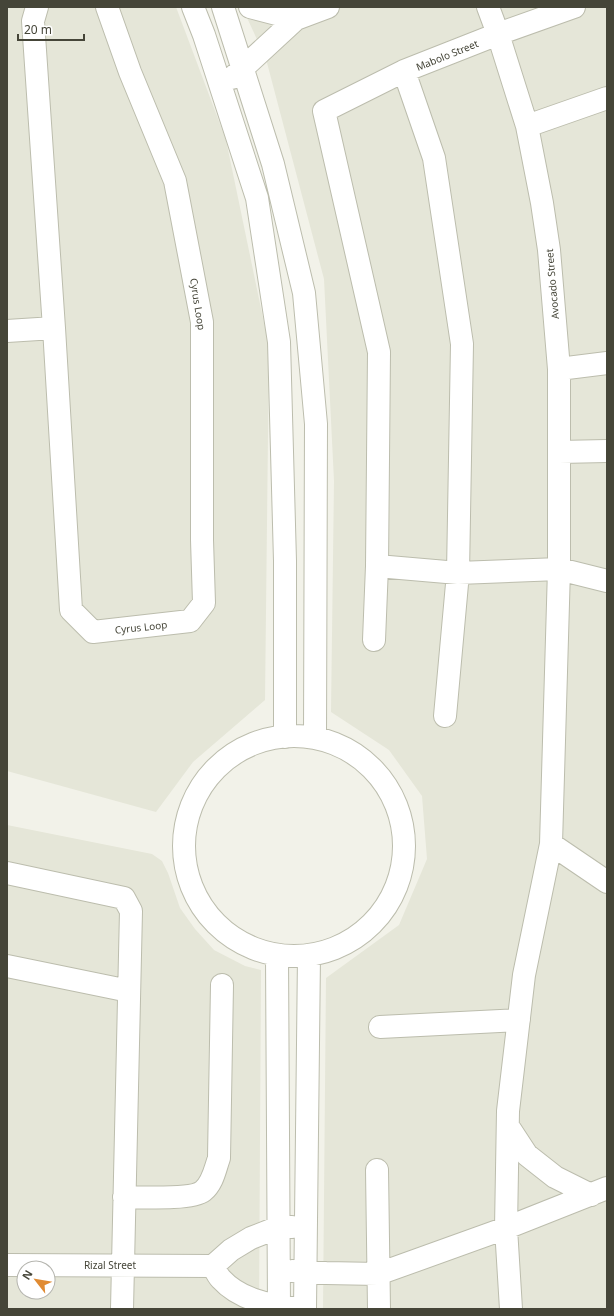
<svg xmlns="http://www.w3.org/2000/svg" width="614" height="1316" font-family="'Noto Sans',sans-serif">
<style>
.residential{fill:#e5e6d8;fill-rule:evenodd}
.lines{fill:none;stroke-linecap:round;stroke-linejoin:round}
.street-casing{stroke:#bcbdad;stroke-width:24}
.street{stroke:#fff;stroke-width:22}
.labels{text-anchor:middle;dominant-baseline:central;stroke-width:4;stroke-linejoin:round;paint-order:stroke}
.street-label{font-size:10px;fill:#454538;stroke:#fff}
</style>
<rect width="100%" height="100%" fill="#f2f2e9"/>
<path class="residential" d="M7 7H176L226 140 269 347 265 700 193 762 156 812 7 771Z
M242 7H607V1309H323L326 978 399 925 427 859 422 796 389 750 331 712 334 481 324 279 266 59Z
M7 825 152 854 162 861 168 873 180 908 195 929 214 950 245 966 261 970 259 1309H7ZM24 1268H48V1292H24Z"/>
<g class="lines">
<g class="street-casing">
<path id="street" d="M37 7 33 21 54 328 71 610 93 632 190 621 204 603 202 540V322L175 181 130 72 107 7
M193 7 204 35 257 198 279 342 285 561V737
M223 7 273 164 304 293 316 424 315 738
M250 7 296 19
M488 7 498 34 527 126 542 203 549 250 559 369V569L551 844 524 975 508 1111 506 1228 511 1309
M404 71 434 158 462 344 458 573 445 716
M232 78 296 19 328 7
M527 126 607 98
M7 331 54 328
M559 369 607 363
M559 452 607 451
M377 566 458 573 559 569 607 581
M374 640 377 566 379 352 324 111 404 71 498 34 574 7
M184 846a110 110 0 1 1 220 0a110 110 0 1 1-220 0Z
M551 844 607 882
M7 873 124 898 131 911 122 1309
M277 956 279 1309
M7 966 129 991
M380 1027 519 1020
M508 1126 527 1155 555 1177 591 1195
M377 1170 379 1309
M124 1197C140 1197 192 1200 203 1191 213 1183 215 1169 219 1158L222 985
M7 1265 213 1266
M213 1266 231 1250 251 1238 279 1227H292
M213 1266C215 1270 218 1276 221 1279 239 1299 268 1305 293 1308
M292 1271 326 1273 378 1274 506 1228 607 1188
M305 1309 309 955"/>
</g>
<use href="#street" class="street"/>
</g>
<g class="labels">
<g class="street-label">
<text transform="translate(447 55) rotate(-22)">Mabolo Street</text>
<text transform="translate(552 284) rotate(-95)">Avocado Street</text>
<text transform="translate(198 304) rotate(81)">Cyrus Loop</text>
<text transform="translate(141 627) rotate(-6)">Cyrus Loop</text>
<text x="110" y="1265">Rizal Street</text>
</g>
</g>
<rect width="614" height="1316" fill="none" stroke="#454538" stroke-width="16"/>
<g transform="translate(36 1280) rotate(301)"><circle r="19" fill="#ffffff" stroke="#b5b5af"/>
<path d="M0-3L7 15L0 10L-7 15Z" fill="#e08b33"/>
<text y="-6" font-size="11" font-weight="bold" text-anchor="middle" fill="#454538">N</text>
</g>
<path d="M18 34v6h66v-6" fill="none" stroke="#454538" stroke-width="2"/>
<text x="24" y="34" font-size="12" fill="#454538" stroke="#ffffff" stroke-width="3" paint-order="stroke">20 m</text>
</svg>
